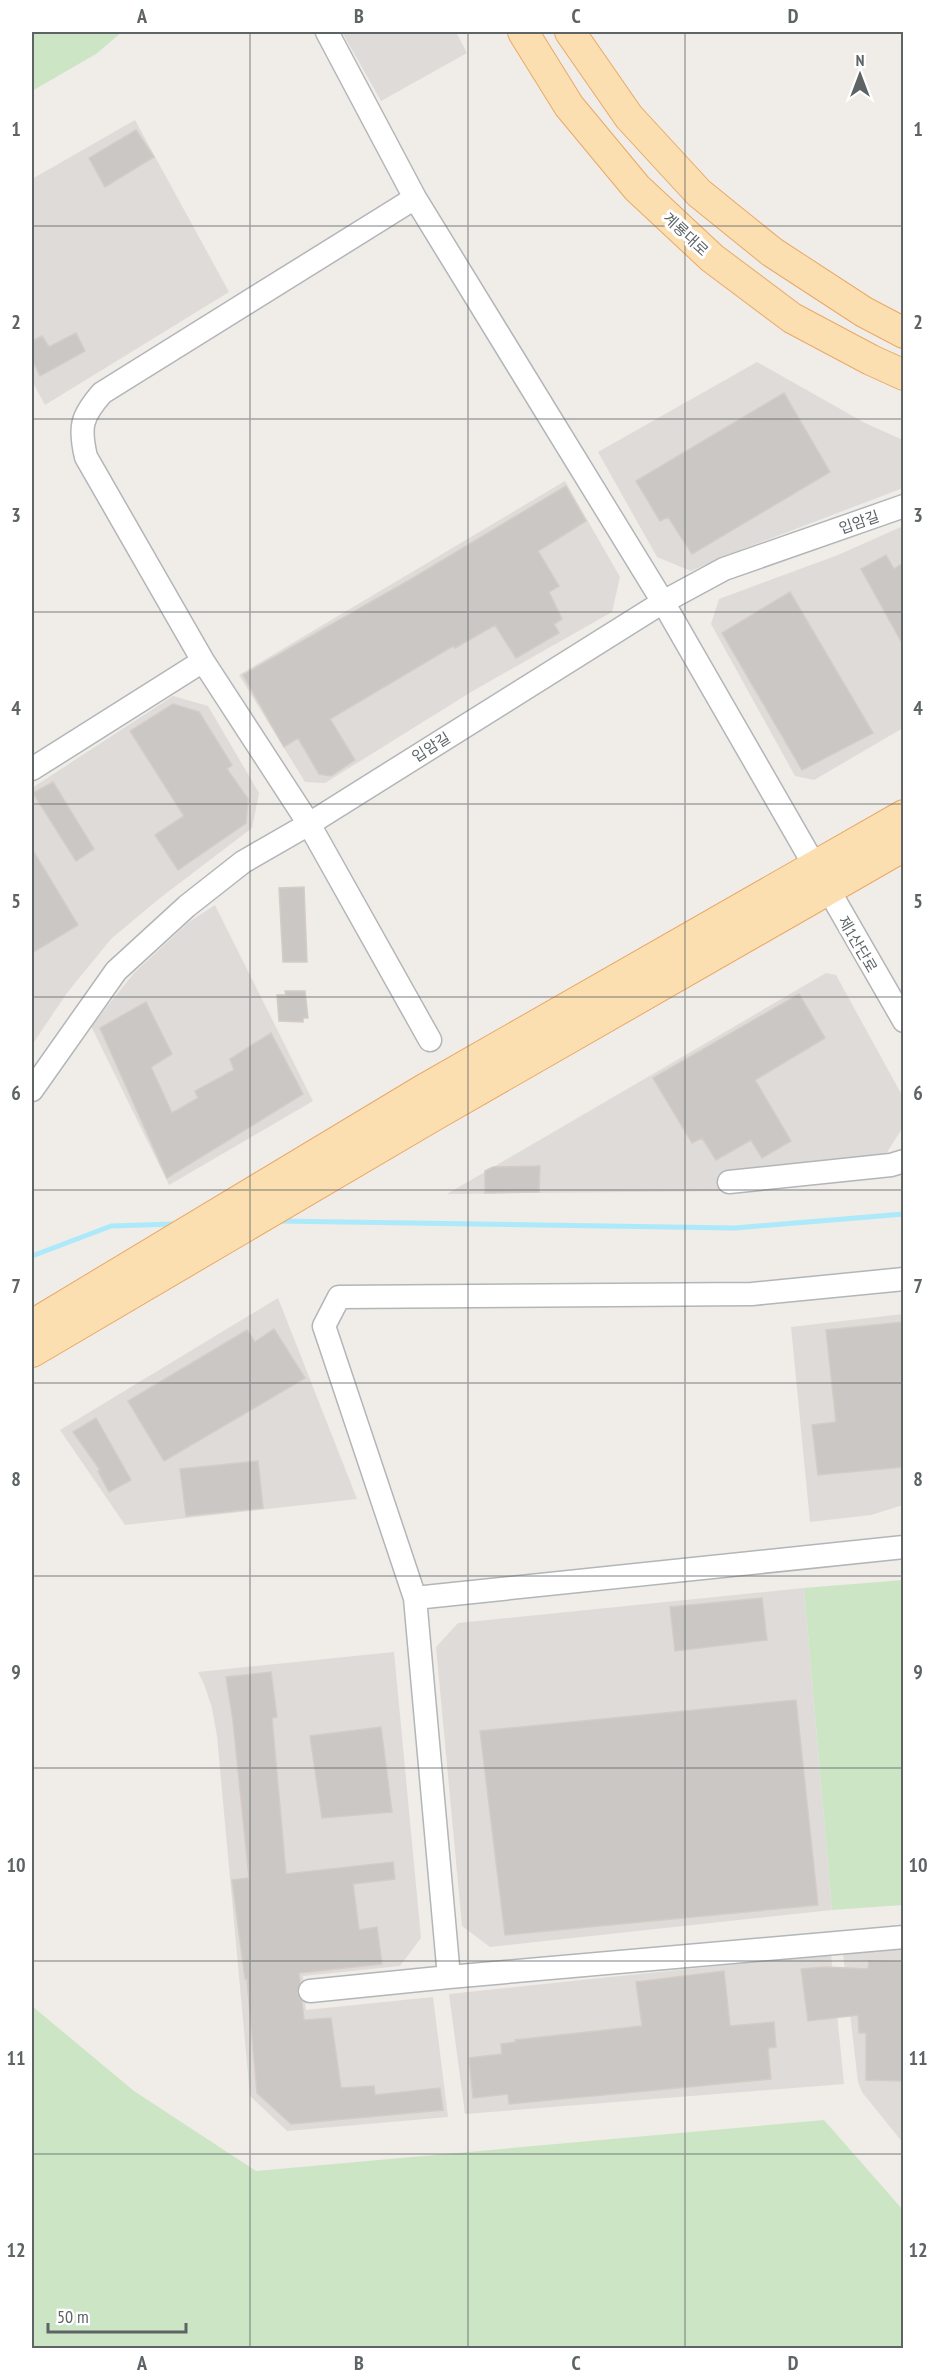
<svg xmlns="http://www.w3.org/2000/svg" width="935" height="2380" font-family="'PT Sans Narrow','Noto Sans KR',sans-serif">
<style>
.industrial{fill:#dfdbd9}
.green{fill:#cce6c5}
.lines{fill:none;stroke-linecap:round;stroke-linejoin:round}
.stream{stroke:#ace9fb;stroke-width:5}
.building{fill:#cbc7c4;stroke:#d4ccc5;stroke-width:1.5}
.minor-casing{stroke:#b2b6b8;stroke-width:25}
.major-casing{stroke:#eba865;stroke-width:32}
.minor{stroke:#fff;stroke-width:22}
.major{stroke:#fbdfb0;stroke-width:30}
.grid{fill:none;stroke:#5e6466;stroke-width:1.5;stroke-opacity:0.55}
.labels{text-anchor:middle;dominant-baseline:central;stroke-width:6;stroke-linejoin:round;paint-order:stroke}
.street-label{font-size:15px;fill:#5e6466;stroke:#fff}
.neatline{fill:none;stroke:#5e6466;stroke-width:2}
.grid-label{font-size:20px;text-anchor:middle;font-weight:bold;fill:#5e6466}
</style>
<rect width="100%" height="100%" fill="#f0ece7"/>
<path class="industrial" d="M342 32H456L467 53 381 101Z
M135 120 229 292 45 405 32 381V179Z
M757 362 865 423 903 440V488L743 549 691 571 657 557 598 452Z
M565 481 620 577 612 612 471 692 325 783 305 782 239 675Z
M903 526V728L814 780 795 776 711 624 719 599 838 555Z
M173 696 208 706 259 793 252 828 160 898 111 939 67 993 32 1045V788Z
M215 905 313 1101 169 1185 91 1026 135 972 189 922Z
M826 973 836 975 903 1097V1127L886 1154 756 1171 725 1172V1191L447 1194Z
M278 1298 357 1499 125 1525 60 1430Z
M903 1314V1505L871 1515 810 1522 791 1327Z
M804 1588 832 1910 490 1947 462 1926 436 1647 458 1623Z
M394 1652 421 1938 400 1966 303 1976 306 2010 433 1997 448 2117 287 2131 250 2096 217 1736 212 1708 204 1684 198 1672Z
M903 1949V2143L862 2092 858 2082 843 1954Z
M831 1954 844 2084 465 2114 449 1994Z"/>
<path class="green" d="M32 32H122L96 54 32 91Z
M903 1580V1905L832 1910 804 1588Z
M32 2006 134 2091 256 2171 824 2120 903 2210V2348H32Z"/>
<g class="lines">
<path class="stream" d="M277 1221 735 1228 904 1214
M32 1256 111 1226 174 1224"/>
</g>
<path class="building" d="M136 130 154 157 105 187 89 158Z
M76 333 85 351 40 376 32 359V341L42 336 49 347Z
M784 393 830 472 692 554 668 517 660 521 636 481Z
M566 486 586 521 538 551 559 586 549 592 562 619 554 624 559 633 516 658 495 625 455 648 453 646 330 719 355 760 331 776 319 774 298 738 284 747 243 675 413 578Z
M886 555 894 569 903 563V645L861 569Z
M790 592 873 733 802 770 722 633Z
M173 704 199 712 232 765 227 769 248 799 246 823 178 870 155 835 184 816 130 731Z
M53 782 94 849 76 861 33 793Z
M32 849 78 925 32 953Z
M304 887 307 962H283L279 888Z
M285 991H305L308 1018H303V1022L279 1021 277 995H286Z
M799 994 825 1038 755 1080 791 1141 762 1158 751 1140 716 1160 702 1138 692 1143 653 1078Z
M146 1002 172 1054 151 1067 172 1113 198 1098 195 1091 234 1070 230 1059 271 1033 303 1094 167 1178 100 1028Z
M540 1166 539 1192 485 1193V1171L493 1167Z
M903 1322V1467L818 1475 812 1425 836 1422 826 1330Z
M274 1329 305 1378 164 1461 128 1401 247 1330 255 1342Z
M96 1418 131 1480 109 1492 98 1471 100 1470 73 1432Z
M258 1461 263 1508 186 1516 180 1469Z
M762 1598 767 1640 675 1651 670 1607Z
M271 1672 277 1717 272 1718 286 1874 393 1862 395 1879 353 1884 359 1930 377 1927 382 1964 299 1973 300 1983 297 1993 302 2002 304 2020 331 2018 341 2088 374 2086 375 2095 440 2088 443 2110 291 2124 257 2093 247 1979H245L232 1880 249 1878 233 1721 226 1677Z
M796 1700 818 1905 505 1935 480 1731Z
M381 1727 392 1812 322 1818 310 1736Z
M869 1961 903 1962V2081L866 2080V2033H859L858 2015 808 2021 801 1969 826 1967 868 1969Z
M724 1971 730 2026 774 2022 776 2047 768 2048 771 2079 509 2104 508 2094 473 2098 469 2058 502 2054 501 2044 516 2042 515 2040 642 2026 636 1982Z"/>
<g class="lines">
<g class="minor-casing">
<path id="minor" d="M327 32 415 198 663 602 904 1021
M415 198 102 393C81 417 79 427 86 457L203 661 309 824 430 1040
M32 769 203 661
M32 1090 116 971 187 906 243 862 309 824 663 602 724 569 904 506
M729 1182 891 1165 904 1161
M904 1279 752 1294 339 1297 324 1326 415 1598 449 1977 904 1937
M415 1598 904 1547
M310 1991 449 1977"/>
</g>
<g class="major-casing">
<path id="major" d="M523 32 569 106 637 188 712 258 792 318 871 360 904 375
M570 32 629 117 699 193 772 252 864 312 904 333
M32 1325 421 1091 904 815
M32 1352 435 1115 904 846"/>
</g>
<use href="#minor" class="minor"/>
<use href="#major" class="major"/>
</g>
<path class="grid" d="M250 32V2348M468 32V2348M685 32V2348M32 226H904M32 419H904M32 612H904M32 804H904M32 997H904M32 1190H904M32 1383H904M32 1576H904M32 1768H904M32 1961H904M32 2154H904"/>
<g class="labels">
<g class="street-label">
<text transform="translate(686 234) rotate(43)">계룡대로</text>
<text transform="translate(859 522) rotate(-19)">입암길</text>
<text transform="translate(431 747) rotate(-32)">입암길</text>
<text transform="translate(858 944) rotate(60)">제1산단로</text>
</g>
</g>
<rect width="935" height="2380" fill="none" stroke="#ffffff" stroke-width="66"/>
<g transform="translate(860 75)" stroke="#ffffff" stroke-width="4.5" paint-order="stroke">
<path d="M0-4.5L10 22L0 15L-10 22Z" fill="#5e6466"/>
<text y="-9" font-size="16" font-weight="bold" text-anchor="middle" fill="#5e6466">N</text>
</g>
<path d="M48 2323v9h138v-9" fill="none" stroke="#5e6466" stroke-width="3"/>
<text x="57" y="2323" font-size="18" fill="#5e6466" stroke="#ffffff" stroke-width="4.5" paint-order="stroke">50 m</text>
<rect x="33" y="33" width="869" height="2314" class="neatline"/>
<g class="grid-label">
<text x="142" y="23">A</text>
<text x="359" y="23">B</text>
<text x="576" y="23">C</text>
<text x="793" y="23">D</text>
<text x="16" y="136">1</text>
<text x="918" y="136">1</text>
<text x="16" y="329">2</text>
<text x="918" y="329">2</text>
<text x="16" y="522">3</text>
<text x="918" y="522">3</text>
<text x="16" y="715">4</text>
<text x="918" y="715">4</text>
<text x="16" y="908">5</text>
<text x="918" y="908">5</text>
<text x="16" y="1100">6</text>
<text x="918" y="1100">6</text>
<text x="16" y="1293">7</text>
<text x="918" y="1293">7</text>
<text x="16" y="1486">8</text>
<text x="918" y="1486">8</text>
<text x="16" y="1679">9</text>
<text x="918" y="1679">9</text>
<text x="16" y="1872">10</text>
<text x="918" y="1872">10</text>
<text x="16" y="2065">11</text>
<text x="918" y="2065">11</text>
<text x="16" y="2257">12</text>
<text x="918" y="2257">12</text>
<text x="142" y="2370">A</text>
<text x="359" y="2370">B</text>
<text x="576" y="2370">C</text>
<text x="793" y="2370">D</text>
</g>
</svg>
